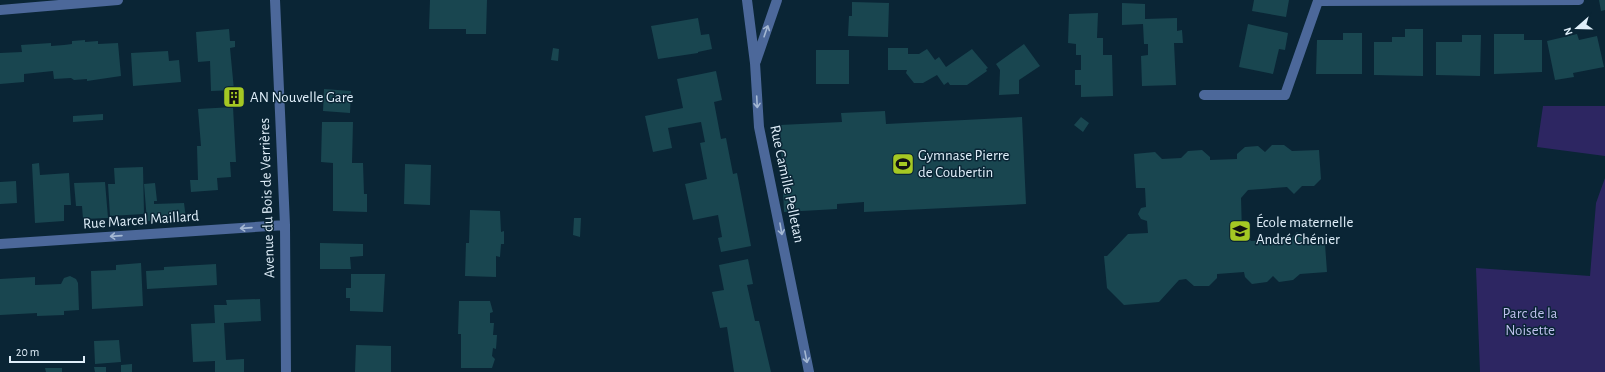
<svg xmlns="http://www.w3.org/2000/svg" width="1605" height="372" font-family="'Alegreya Sans',sans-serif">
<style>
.green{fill:#2d2662}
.building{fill:#194650}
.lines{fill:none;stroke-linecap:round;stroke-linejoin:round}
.street{stroke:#4c689a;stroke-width:10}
.oneway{stroke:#a4b8d3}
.labels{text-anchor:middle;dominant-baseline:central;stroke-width:3;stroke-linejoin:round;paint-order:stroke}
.poi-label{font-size:15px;fill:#dfeef9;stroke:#0a2535;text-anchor:start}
.street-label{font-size:15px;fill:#dfeef9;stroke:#0a2535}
.park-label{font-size:15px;fill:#bebfec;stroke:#0a2535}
</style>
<rect width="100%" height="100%" fill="#0a2535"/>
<path class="green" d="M1543 106H1605V156L1537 147Z
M1605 178V372H1480L1476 268 1590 276 1596 203Z"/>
<path class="building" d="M430 0H487L486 34H466V29H429Z
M1254 0H1289L1286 17 1252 11Z
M1599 0H1605V10L1601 11Z
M852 2 889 3 888 37 848 36 849 16H852Z
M1122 3 1145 4V19L1177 18V31L1182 30 1183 43H1174L1176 85 1142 86 1141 56 1148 55V44H1144L1143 24 1122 25Z
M1098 13 1097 38H1103V55H1112L1113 96 1081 97V85H1075V70H1081V55H1076V44L1068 43 1069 14Z
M698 18 701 35 709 34 712 49 698 52V53L658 59 651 26Z
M1248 24 1288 33 1285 50 1279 49 1273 74 1239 67Z
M229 29 230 41H235V47L230 48 234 90 211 91 210 61 198 62 196 32Z
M1405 29H1423V76L1374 75V42H1392V37H1405Z
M1343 33H1362V74H1316L1317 40H1343Z
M1494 34H1524V40H1542V72L1494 74Z
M1577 34 1579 40 1597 36 1604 67 1573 73 1574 77 1555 80 1547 41Z
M1462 35H1481L1480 76 1436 75V42H1462Z
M85 40V42L98 41V44L118 43 121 76 87 81V79L74 80 71 78 54 79 53 71 24 74V82L0 84V53L22 52 21 45 51 43V46L64 45 72 44V41Z
M1024 44 1040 66 1019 80V94L999 95 1000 70 996 64Z
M553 48 559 49 558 61 551 60Z
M888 48H908V54H919L927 49 935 60 939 57 946 67 972 49 988 68 986 69 987 71 967 85H950L948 82 944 85 937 75 923 83H914L906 73 907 70H888Z
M816 50H849V84H816Z
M168 51 169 61 179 60 181 82 133 86 131 53Z
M716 71 722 100 714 102 721 139 726 138 733 174 737 173 751 246 721 252 718 238 722 237 718 215 693 220 685 184 707 179 700 143 705 142 701 122 668 128 672 148 653 152 645 116 683 108 677 79Z
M324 89 351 91 350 113 323 111Z
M242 91 243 103 227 104 226 92Z
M233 107 236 162H230L231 177 217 178 218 190 191 192 190 180H198L197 146H201L198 109Z
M885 111 886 124 1022 117 1026 204 864 212V202L837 204V209L784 212 780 125 842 122 841 113Z
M103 114V120L73 122V116Z
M1081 117 1089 123 1083 132 1074 125Z
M322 122H353L352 163H363L364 194H367V212L333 211V163L321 162Z
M1272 145H1284L1292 151 1319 150 1321 179 1314 186H1302L1294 194 1287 187 1248 190 1241 198 1242 233 1251 241 1290 239 1297 232 1305 238 1317 237 1325 244 1327 272 1300 274 1293 280 1279 282 1273 276 1267 282 1252 284 1245 277 1244 272 1217 274V278L1209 286H1194L1186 279 1179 280 1159 302 1124 305 1107 288 1104 256H1107L1128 234 1148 233 1147 221 1141 219 1138 214 1141 208 1146 207 1145 188H1136L1134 154 1155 152 1162 159 1181 158 1188 151 1202 150 1210 157V160L1237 159V154L1245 147 1258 146 1265 152Z
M39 163 40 175 69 173 71 205H64V221L35 223 32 164Z
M405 164 431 165 430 205 404 204Z
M143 167 144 214 110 216 108 184H115L114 168Z
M16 181 17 203 0 204V182Z
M105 182 108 218 83 219 82 206H76L74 183Z
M155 183 157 201H154V204L184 203 186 219 147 221 144 184Z
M470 210 500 211 501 232 504 231V244H501L500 257 496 256V277L465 276 466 243H469Z
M574 218H581L580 237 573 235Z
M320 243 363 244V256L350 257 351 269H320Z
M748 259 753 284 747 285 755 321H759L771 372H734L727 327 720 328 712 292 724 290 719 265Z
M141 263 143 306 92 309 91 271 116 270V265Z
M216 264 217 285 147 289 146 271 164 270V267Z
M351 274H385L383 312 350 311V298H346V288H351Z
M70 276 76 279 78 283 79 310 64 311V315L37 316V313L0 315V279L35 277V285L61 284 64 278Z
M260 299 261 321 224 323 226 360 244 359V372H215V361L193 362 191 324 215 323 214 305H227L226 300Z
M459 301H490L493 312 490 313V323H494L493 335H497L496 349 493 348 492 356 495 359 492 368H461V334H458Z
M119 340 121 362 95 364 94 341Z
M356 345 391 346V372H355Z
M132 364V372H121V365Z
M94 367H106V372H95Z
M45 368H62V372H46Z"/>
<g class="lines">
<path class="street" d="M275 0 285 225 286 372
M747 0 755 63 759 127 809 372
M1319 0 1318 1 1579 0
M0 10 118 0
M756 61 777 0
M1204 95H1285L1318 1
M0 244 285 225"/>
</g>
<defs><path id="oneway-shaft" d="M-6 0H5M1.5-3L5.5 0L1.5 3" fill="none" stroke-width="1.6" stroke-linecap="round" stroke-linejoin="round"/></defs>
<g class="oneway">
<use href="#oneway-shaft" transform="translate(766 31) rotate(-71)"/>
<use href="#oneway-shaft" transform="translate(757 102) rotate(87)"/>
<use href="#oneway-shaft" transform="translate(246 228) rotate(176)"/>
<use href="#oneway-shaft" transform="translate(781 229) rotate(80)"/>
<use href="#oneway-shaft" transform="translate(116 236) rotate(176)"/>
<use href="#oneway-shaft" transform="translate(806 357) rotate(79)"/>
</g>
<defs>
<g id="building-square" transform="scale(1.15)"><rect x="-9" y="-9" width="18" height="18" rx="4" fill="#a5c823" stroke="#0a2535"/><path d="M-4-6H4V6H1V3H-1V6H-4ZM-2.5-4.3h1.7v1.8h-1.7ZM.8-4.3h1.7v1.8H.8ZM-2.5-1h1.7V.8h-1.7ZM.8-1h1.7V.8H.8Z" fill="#111"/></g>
<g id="stadium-square" transform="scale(1.15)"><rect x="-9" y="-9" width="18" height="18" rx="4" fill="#a5c823" stroke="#0a2535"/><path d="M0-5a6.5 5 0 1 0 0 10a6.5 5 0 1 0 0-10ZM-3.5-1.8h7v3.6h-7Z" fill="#111"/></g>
<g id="school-square" transform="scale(1.15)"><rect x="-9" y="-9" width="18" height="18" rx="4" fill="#a5c823" stroke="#0a2535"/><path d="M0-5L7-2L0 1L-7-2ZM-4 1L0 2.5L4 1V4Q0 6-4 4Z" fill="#111"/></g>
</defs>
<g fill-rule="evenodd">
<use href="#building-square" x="234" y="97"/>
<use href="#stadium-square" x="903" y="164"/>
<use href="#school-square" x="1240" y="231"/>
</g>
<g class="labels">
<g class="poi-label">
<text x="250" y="97">AN Nouvelle Gare</text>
<text x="918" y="155">Gymnase Pierre<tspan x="918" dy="17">de Coubertin</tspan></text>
<text x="1256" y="222">École maternelle<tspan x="1256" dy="17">André Chénier</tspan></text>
</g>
<g class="street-label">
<text transform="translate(787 184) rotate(78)">Rue Camille Pelletan</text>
<text transform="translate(267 198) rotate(-92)">Avenue du Bois de Verrières</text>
<text transform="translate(141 220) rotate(-4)">Rue Marcel Maillard</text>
</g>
<g class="park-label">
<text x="1530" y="313">Parc de la<tspan x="1530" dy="17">Noisette</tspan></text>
</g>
</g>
<g transform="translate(1577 28) rotate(250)" stroke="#0a2535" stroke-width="3" paint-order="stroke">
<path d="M0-3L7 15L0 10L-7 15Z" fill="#dfeef9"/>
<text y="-6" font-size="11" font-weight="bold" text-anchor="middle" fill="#dfeef9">N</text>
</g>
<path d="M10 356v6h74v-6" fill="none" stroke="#dfeef9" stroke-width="2"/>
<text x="16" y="356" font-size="12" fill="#dfeef9" stroke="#0a2535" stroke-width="3" paint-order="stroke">20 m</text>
</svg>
